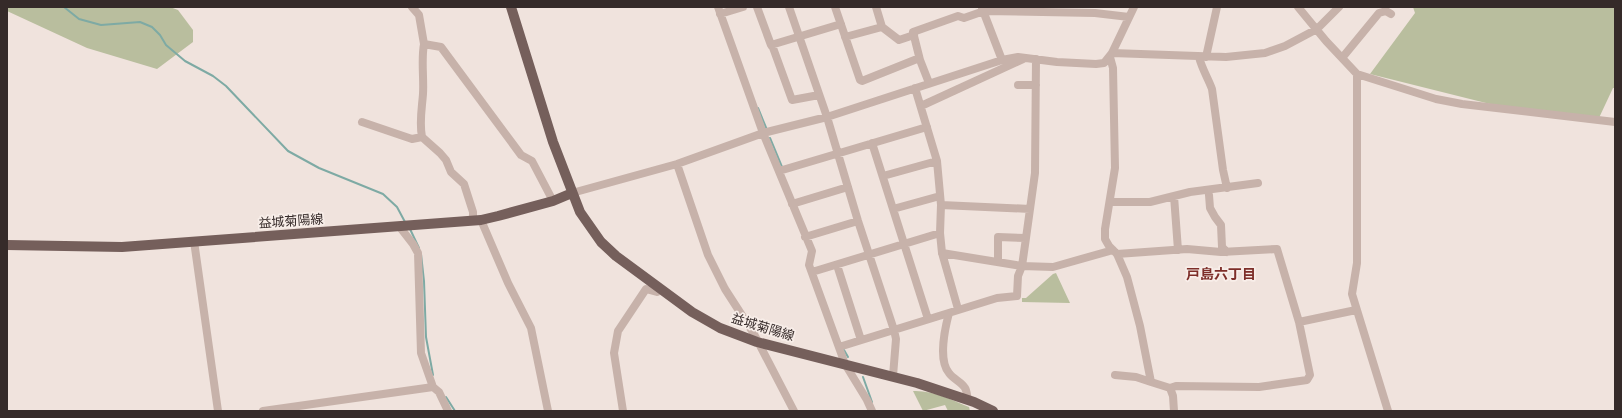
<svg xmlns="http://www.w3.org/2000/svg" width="1622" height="418" font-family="'Fira Sans Condensed','Noto Sans JP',sans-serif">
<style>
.green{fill:#b9be9e}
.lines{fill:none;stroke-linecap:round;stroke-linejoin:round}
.stream{stroke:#7eaaa4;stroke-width:2}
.minor{stroke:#c7b2aa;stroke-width:8}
.major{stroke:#755f5b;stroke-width:10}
.labels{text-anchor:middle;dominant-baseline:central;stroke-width:3.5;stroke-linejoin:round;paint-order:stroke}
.street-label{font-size:13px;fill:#352a29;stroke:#f8eee9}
.neighbourhood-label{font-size:14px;font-weight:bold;fill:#7d2e29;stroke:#f8eee9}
</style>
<rect width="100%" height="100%" fill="#f0e3dd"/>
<path class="green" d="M7 7H170L178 10 193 30V42L157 69 87 48 7 11Z
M1413 7H1615V88H1613L1598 120 1510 109 1370 74 1415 13Z
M1056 273 1070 303 1022 302V298H1026L1053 274Z
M913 391C932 390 952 400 969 407L970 411H948L945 405 923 411Z"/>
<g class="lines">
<path class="stream" d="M64 7 79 19 101 25 140 22 152 27 160 35 166 45 185 61 213 76 226 86 288 151 319 168 383 194 397 207 405 222
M758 108 767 130
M770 138 782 167
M410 229 419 248
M421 254 424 281 426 337 433 375
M844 350 848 357
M863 377 872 402
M446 397 455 411"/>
<path class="minor" d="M412 7 419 15 424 44 441 47 521 155 532 161 553 201
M718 7 763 133 812 251 809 265 845 364 867 400 872 411
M757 7 771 45 841 24
M789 7 827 117 858 221 894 330 896 339 893 376
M835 7 860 80 862 81 917 59 920 60 929 83
M876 7 882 27 899 40 914 35
M1298 7 1326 41 1357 74 1436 99 1462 104 1615 122
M982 8 1002 60
M720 14 743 7
M845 37 882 27
M772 45 792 100 819 95
M1112 53 1226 57 1265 53 1285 46 1317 29 1339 7
M1110 57 1113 68 1115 168 1105 229V239L1109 246 1117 254 1127 277 1140 326 1151 382 1170 388 1173 396 1174 411
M1199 57C1202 69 1208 78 1212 89L1223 170 1227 188
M1206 57 1217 7
M1342 58 1379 13 1386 11 1391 14
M920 60 913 32 958 16 964 18 984 11 1095 13 1129 17
M1357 74V263L1352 294 1388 411
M1018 85H1036
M915 88 937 161 941 205 940 233 942 253 958 309
M921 106 1023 59
M362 122 412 139 422 137 440 153 446 160 451 172 464 184 473 212V220
M422 137C419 122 422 108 423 94 424 77 421 60 424 44
M872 143 928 319
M677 164 708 255 725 289 754 334 794 411
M779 171 927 127
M883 176 937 161
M572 193 677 164 763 133 827 117 1002 60 1018 57 1057 62 1096 64 1104 63 1112 53 1134 7
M1209 195 1210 208 1215 217 1221 225 1222 247 1227 252
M1174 196 1178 250
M1110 202H1150L1190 192 1258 183
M792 204 848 187
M941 205 1030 209
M893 209 940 196
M481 220 508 283 531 328 548 411
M399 226 413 244 418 253 421 353 433 387 439 392 448 411
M805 237 858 221
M194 241 218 411
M942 253 1022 266 1053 267 1113 250
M1117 254 1187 249 1221 252 1277 249 1299 322 1356 310
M998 262V237L1026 238
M837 265 861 340
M812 272 940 233
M949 313C945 328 938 360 949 373 953 379 962 382 965 388 967 391 967 396 968 400
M839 347 997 298 1017 296 1018 276 1022 266 1026 238 1035 173 1036 59
M1115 375 1136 377 1151 382
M1170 388 1176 386 1259 387 1307 380 1310 375 1299 322
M263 411 433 387
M623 411 614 353 618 331 646 289 657 292 659 288"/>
<path class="major" d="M511 7 553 142 580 212 601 242 616 256 692 312 720 328 757 342 917 383 974 402 993 411
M7 245 122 247 481 220 498 216 553 201 572 193"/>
</g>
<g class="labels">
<g class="street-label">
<text transform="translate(291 221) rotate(-4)">益城菊陽線</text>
<text transform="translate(763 327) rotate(17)">益城菊陽線</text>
</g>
<g class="neighbourhood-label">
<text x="1221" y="274">戸島六丁目</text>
</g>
</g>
<rect width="1622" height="418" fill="none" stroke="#352a29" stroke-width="16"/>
</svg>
